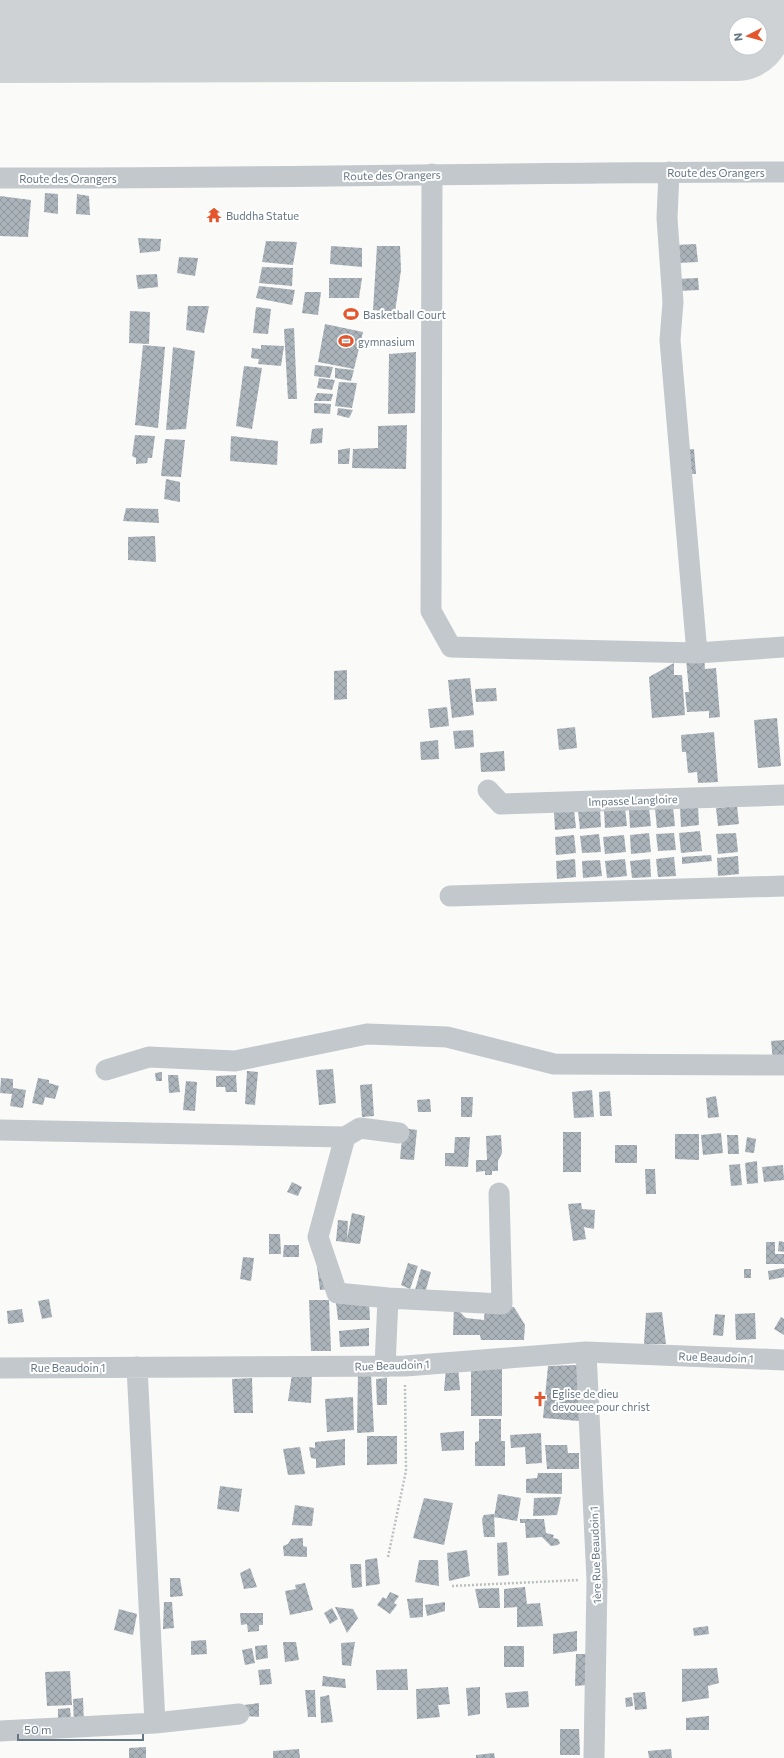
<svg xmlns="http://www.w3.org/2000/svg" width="784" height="1758" font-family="Commissioner,sans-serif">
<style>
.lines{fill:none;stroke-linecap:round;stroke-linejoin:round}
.runway{stroke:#ced2d4;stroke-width:112}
.building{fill:url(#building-cross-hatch)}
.path{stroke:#bbbfc2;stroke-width:2.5;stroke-dasharray:2 2;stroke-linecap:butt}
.minor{stroke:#c3c8cc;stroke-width:21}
.labels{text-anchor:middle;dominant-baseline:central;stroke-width:4;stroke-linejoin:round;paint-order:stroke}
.street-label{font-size:11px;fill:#657683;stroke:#fff}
.poi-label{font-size:11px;fill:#657683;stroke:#fff;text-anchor:start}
</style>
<defs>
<pattern id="building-cross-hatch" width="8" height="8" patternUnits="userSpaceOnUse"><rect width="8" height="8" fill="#aab3b9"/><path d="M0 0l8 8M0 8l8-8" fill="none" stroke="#8e969c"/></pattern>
</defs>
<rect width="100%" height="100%" fill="#fafaf8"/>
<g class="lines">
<path class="runway" d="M0 27 736 25"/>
</g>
<path class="building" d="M45 193 58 194V214L44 212Z
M77 194 89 196 90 215 76 214Z
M0 196 31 200 28 237 0 236Z
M138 238 161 239 160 251 140 253Z
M266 241 297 242 293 265 262 262Z
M696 244 698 262 678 263 677 245Z
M331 246 362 248V267L330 264Z
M377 246H400L401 270 395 312 373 310Z
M179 257 198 258 195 276 177 273Z
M262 267 293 268 292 286 259 283Z
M157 274 158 287 138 289 136 275Z
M329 278H362L359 298H329Z
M698 278 699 290 678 291 677 279Z
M259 286 295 290 292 305 256 298Z
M305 292H321L318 315 302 313Z
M188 306H209L204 333 186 330Z
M256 307 271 309 268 334 253 333Z
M130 311 150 312 149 344 129 343Z
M325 324 363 332 354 369 318 362Z
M294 328 297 399H288L284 329Z
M143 345 165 347 158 428 135 425Z
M261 345 284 346 281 366 258 364 259 359 251 358 252 348 261 349Z
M173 347 195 351 186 429 166 430Z
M416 352 415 413 388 414 389 354Z
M315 365 333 367 330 378 314 376Z
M244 366 262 368 252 429 236 426Z
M335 368 354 370 351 381 335 378Z
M319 378 335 380 332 390 317 388Z
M339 382 357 383 352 408 335 406Z
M317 393 333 394 331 401H314Z
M314 403 331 404 330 414 314 413Z
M338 408 353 410 349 418 337 415Z
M407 425 406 469 352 468 353 449 378 448V426Z
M323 428 322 443 310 444 312 429Z
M135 435 155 436 152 458H148L147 463 136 464V458L132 456Z
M231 436 278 441 277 465 230 461Z
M165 439 185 440 181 477 161 476Z
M350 448 349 464H338V450Z
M694 449 696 474H681L680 450Z
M166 479 180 482V502L164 499Z
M126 508 158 509 159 523 123 521Z
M155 536 156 562 128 560V537Z
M704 657 705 669 716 668 720 717 709 718V711L687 712 685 692H689L686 658Z
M674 663V675H682L685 715 652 718 649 677Z
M347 670V699L334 700V671Z
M470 678 474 715 452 718 448 680Z
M496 688 497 701 476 702 475 689Z
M447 707 449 726 430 728 428 709Z
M777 718 781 766 758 768 754 720Z
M575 727 577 748 559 750 557 729Z
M473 730 474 747 455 749 453 731Z
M714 732 718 782 698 783 697 772 688 773 686 752H682L681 735Z
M438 740 439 759 421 760 420 742Z
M504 751 505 771 481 772 480 753Z
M737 806 739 824 718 826 716 808Z
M673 807 675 826 657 828 655 809Z
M698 807 699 825 681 827 680 808Z
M625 808 627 826 605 828 604 810Z
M649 808 651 826 630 828 629 810Z
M600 809 601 827 580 829 578 811Z
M574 810 576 828 555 830 554 812Z
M700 831 702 851 681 853 679 833Z
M649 833 651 852 631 854 630 835Z
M674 833 676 850 658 851 656 834Z
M736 833 738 852 718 854 716 834Z
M599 834 601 852 582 853 580 836Z
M574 835 576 853 556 855 555 837Z
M624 835 626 852 605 854 603 837Z
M711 855 712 861 682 864V857Z
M738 856 739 874 718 876 717 858Z
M674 857 676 876 658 877 656 859Z
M575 859 576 877 557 879 556 861Z
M625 859 627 876 607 878 605 861Z
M650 859 651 877 632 878 630 861Z
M600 860 602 876 583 878 582 861Z
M784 1040V1060L773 1061 771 1041Z
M333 1069 336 1103 319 1105 316 1070Z
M247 1071 258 1072 255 1105 245 1104Z
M162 1072V1081H156L155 1073Z
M168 1075H178L180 1092 169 1093Z
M236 1075 237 1092H226L225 1087H216V1076Z
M1 1078 13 1079V1088L26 1090 23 1108 10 1106 12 1094 0 1093Z
M38 1078 49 1080V1083L59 1086 55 1099 45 1097 43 1105 32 1103Z
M186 1081 197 1082 195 1111 183 1110Z
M372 1084 374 1116 362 1117 360 1085Z
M592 1090 594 1117 574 1118 572 1092Z
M610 1091 612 1116H600L599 1092Z
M716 1096 719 1117 708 1118 706 1098Z
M461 1097H473L472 1117H461Z
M430 1099 431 1112H418L417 1100Z
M403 1128 417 1130 414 1160 400 1159Z
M563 1132H581V1172H563Z
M721 1133 723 1153 703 1155 701 1135Z
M675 1134H699V1160L675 1159Z
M501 1135 502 1153 498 1161V1171H492V1175H485V1171L476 1172V1160H487L486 1136Z
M727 1135H738L739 1154H728Z
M455 1137H470L468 1167 445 1166V1153H454Z
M747 1137 756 1139 754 1153 745 1152Z
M615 1145H637V1163H615Z
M757 1161 758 1183 747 1184 745 1163Z
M740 1164 742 1185 731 1186 729 1165Z
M783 1165 784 1180 764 1182 762 1167Z
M645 1169H655L656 1194H646Z
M292 1182 302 1187 298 1196 287 1192Z
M581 1203 582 1209 595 1210 594 1229 584 1227 586 1239 573 1241 568 1204Z
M352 1213 365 1216 360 1244 336 1241 338 1220 348 1221 347 1239Z
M269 1234H280L281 1254H269Z
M779 1241 784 1242V1252L778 1251Z
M766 1242H775V1254H784V1264H766Z
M284 1245H299V1257H283Z
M243 1257 254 1258 251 1281 240 1279Z
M408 1263 418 1266 410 1289 401 1285Z
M317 1266 330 1289 320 1290Z
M784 1268V1277L769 1280 768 1271Z
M421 1269 431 1272 425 1293 415 1290Z
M744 1269H751V1278H744Z
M49 1299 52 1317 42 1319 38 1301Z
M309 1300H329L331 1351H311Z
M369 1301 370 1320H338L336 1303Z
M454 1306 466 1318 484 1320 485 1306 514 1307 525 1325 524 1340H481L480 1335H453Z
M22 1309 24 1322 8 1324 7 1311Z
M662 1312 666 1344H644L646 1313Z
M755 1313 756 1339 736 1340 735 1314Z
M715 1314 725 1315 723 1336 713 1335Z
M781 1317 784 1319V1335L774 1329Z
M369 1328V1346L340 1347 339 1331Z
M578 1365 579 1421 543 1418 548 1366Z
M458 1366 460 1390 444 1391 446 1367Z
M471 1368 502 1369V1416H471Z
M292 1374 312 1375 311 1403 288 1401Z
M358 1375H371L374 1432 357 1433Z
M252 1378 253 1413H234L232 1379Z
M387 1378V1405H377L376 1379Z
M353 1397 354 1430 327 1432 325 1399Z
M479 1419H501V1441H505V1466H475V1442L479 1441Z
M464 1431V1450L442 1451 440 1433Z
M541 1433 542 1463 526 1464 525 1447 511 1448 510 1435Z
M367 1436H397V1464L367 1465Z
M345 1439V1465L316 1468V1459L311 1458 309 1447 315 1448V1442Z
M545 1445H567L568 1453H579V1469H547Z
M300 1447 305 1474 288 1475 283 1449Z
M538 1473H562V1494L526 1493V1479L537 1478Z
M220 1486 242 1489 239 1512 217 1509Z
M498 1494 521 1498 517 1521 494 1517Z
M561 1497 557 1515 533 1516 534 1498Z
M424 1498 453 1503 444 1545 413 1538Z
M295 1505 314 1508 312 1526 292 1525Z
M494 1514 495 1537H484L482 1519 484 1515Z
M520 1519H544L546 1533 554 1535 553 1538 558 1539 560 1543 558 1545 551 1546 542 1537 526 1538 525 1523H520Z
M303 1538V1546L307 1547V1557L284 1556 283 1546 288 1544 291 1539Z
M507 1542 509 1575 498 1576 497 1543Z
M467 1550 470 1576 449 1581 447 1553Z
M377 1558 380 1584 366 1586 365 1560Z
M419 1560H438L439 1586 415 1582Z
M350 1564H361L362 1587 352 1588Z
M250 1568 257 1587 244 1589 240 1573Z
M170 1578H180L183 1596 170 1597Z
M305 1583 313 1610 290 1615 285 1591 296 1589 295 1585Z
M525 1587 527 1604 540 1603 543 1626 517 1627V1607L504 1608V1589Z
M499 1588 500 1608H479L475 1589Z
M390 1592 399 1596 394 1603 397 1605 390 1614 377 1605 383 1597 386 1599Z
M423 1598V1617L410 1618 407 1599Z
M164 1602H172L174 1628 163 1629Z
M445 1602V1611L427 1616 425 1605Z
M335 1607 353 1609 358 1618 347 1633Z
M332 1608 338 1619 330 1624 324 1613Z
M119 1609 137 1614 133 1635 114 1630Z
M240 1613H263V1625H259V1631L248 1632 247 1624 241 1625Z
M708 1626 709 1634 694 1636 693 1628Z
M577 1631V1651L553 1654V1634Z
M206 1640 207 1654 191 1655V1641Z
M283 1642H296L299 1660 285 1662Z
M355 1642 351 1666 342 1665 341 1643Z
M267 1645 268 1658 256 1660 255 1646Z
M504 1646H524V1667H504Z
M252 1648 255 1663 245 1665 242 1650Z
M576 1654H587V1685L575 1686Z
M717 1668 719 1683 708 1686 709 1698 682 1702V1669Z
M270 1669 272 1684 260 1685 258 1670Z
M407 1669 408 1690H377L376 1670Z
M70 1671 72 1705 47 1706 45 1672Z
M323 1676 345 1679 346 1688 322 1686Z
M448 1687 450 1704 438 1705 440 1717 417 1719 416 1689Z
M480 1687V1714L468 1716 466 1688Z
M305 1690H315L316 1717H308Z
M528 1691 529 1707 507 1708 505 1693Z
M645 1692 647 1709 635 1710 633 1693Z
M329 1695 333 1722 321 1723 320 1697Z
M632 1697 633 1706 626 1707 625 1698Z
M83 1698 84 1724H74L73 1699Z
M259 1703V1717L246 1716 244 1705Z
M70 1708 71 1719H58V1709Z
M709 1716V1730H686V1718Z
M560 1729H579L580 1755H560Z
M146 1747V1758H129V1748Z
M299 1749 300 1758H273V1751Z
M671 1749 672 1758H649L648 1751Z
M494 1753 495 1758H476V1755Z"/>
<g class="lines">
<path class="path" d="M388 1557 406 1471 405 1385
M452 1586 579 1580"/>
<path class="minor" d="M669 172 667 218 673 302 670 340 697 653
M432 174 431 611 451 647 697 653 784 647
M0 178C261 179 523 172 784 172
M488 790 501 804 784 795
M450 896 784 886
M106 1070 149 1057 235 1061 367 1034 447 1037 554 1064 784 1065
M0 1130 345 1137
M388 1298 502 1304 499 1193
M586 1352 597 1580 594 1758
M137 1367 155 1723
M385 1367 388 1298 337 1293 318 1237 345 1137 360 1128 399 1133
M0 1368 405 1366 586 1352 784 1360
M0 1731 155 1723 239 1714"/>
</g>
<defs>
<g id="temple-bare" transform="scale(1.2)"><path d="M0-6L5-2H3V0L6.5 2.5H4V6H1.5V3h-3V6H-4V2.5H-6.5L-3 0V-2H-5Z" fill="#e4572e" stroke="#fff" stroke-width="2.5" paint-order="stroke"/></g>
<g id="stadium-bare" transform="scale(1.2)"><path d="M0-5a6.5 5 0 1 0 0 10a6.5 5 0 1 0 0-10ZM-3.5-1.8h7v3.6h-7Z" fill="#e4572e" stroke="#fff" stroke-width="2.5" paint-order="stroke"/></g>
<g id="church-bare" transform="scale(1.2)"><path d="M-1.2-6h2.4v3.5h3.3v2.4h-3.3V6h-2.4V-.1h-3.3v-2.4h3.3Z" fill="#e4572e" stroke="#fff" stroke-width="2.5" paint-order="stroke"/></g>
</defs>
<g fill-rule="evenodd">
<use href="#temple-bare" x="214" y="215"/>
<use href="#stadium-bare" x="351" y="314"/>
<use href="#stadium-bare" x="346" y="341"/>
<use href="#church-bare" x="540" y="1399"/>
</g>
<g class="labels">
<g class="street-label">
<text x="716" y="172">Route des Orangers</text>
<text transform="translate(392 175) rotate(-1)">Route des Orangers</text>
<text x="68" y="178">Route des Orangers</text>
<text transform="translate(633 800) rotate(-2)">Impasse Langloire</text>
<text transform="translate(716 1357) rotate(2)">Rue Beaudoin 1</text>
<text transform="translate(392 1365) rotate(-2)">Rue Beaudoin 1</text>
<text x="68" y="1367">Rue Beaudoin 1</text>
<text transform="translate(595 1555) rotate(-92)">1ère Rue Beaudoin 1</text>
</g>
<g class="poi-label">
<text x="226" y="215">Buddha Statue</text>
<text x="363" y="314">Basketball Court</text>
<text x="358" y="341">gymnasium</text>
<text x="552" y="1393">Eglise de dieu<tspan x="552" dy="13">devouee pour christ</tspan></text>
</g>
</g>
<g transform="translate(748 36) rotate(264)"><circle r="19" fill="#ffffff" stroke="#c1c8cd"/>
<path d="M0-3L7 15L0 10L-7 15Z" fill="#e4572e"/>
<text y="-6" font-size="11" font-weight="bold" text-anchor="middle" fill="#657683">N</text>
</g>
<path d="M18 1734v6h125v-6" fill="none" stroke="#657683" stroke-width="2"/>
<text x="24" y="1734" font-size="12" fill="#657683" stroke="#ffffff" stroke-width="3" paint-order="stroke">50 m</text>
</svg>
